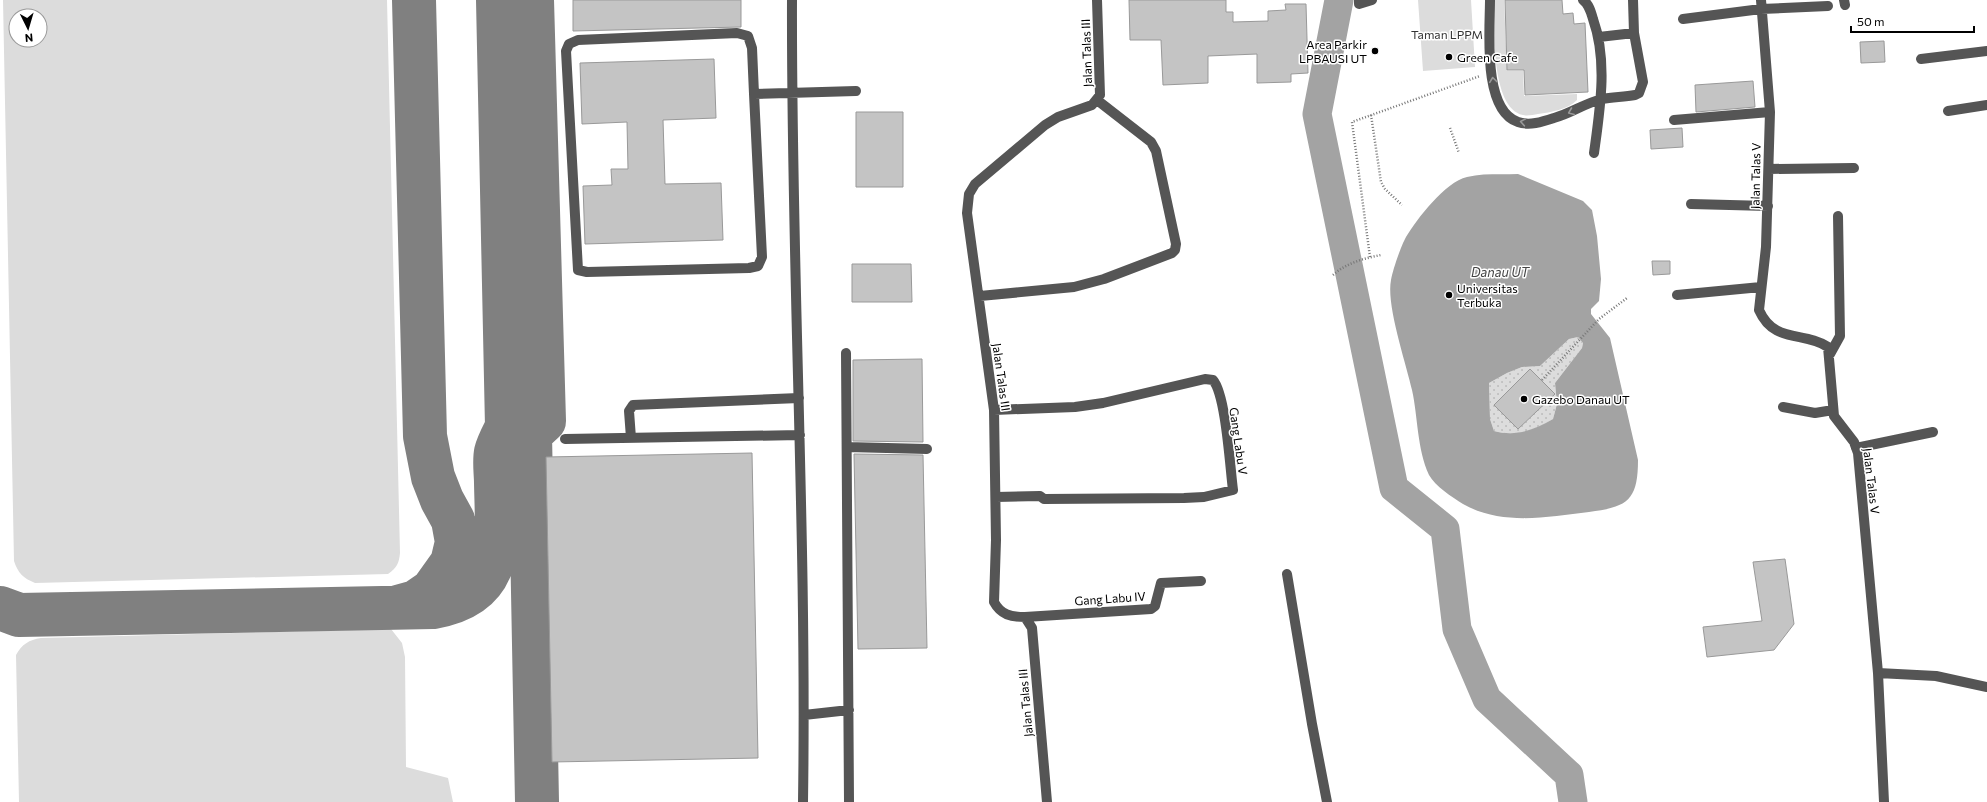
<svg xmlns="http://www.w3.org/2000/svg" width="1987" height="802" font-family="Commissioner,sans-serif">
<style>
.green{fill:#dcdcdc;fill-rule:evenodd}
.garden{fill:url(#garden-dots);fill-rule:evenodd}
.water{fill:#a3a3a3;fill-rule:evenodd}
.lines{fill:none;stroke-linecap:round;stroke-linejoin:round}
.river{stroke:#a3a3a3;stroke-width:29}
.taxiway{stroke:#808080;stroke-width:44}
.building{fill:#c4c4c4;stroke:#999}
.path{stroke:#777;stroke-width:2.5;stroke-dasharray:1 2;stroke-linecap:butt}
.minor{stroke:#555;stroke-width:10}
.oneway{stroke:#999}
.poi-dot{fill:#000;stroke:#fff;stroke-width:1.5}
.labels{text-anchor:middle;dominant-baseline:central;stroke-width:3;stroke-linejoin:round;paint-order:stroke}
.park-label{font-size:12px;fill:#333;stroke:#fff}
.poi-label{font-size:12px;fill:#000;stroke:#fff;text-anchor:start}
.street-label{font-size:12px;fill:#000;stroke:#fff}
.water-label{font-size:13px;font-style:italic;fill:#444;stroke:#fff}
</style>
<defs>
<pattern id="garden-dots" width="8" height="8" patternUnits="userSpaceOnUse"><rect width="8" height="8" fill="#dcdcdc"/><path d="M2 2h.1M6 6h.1" fill="none" stroke="#bbb" stroke-width="1.8" stroke-linecap="round"/></pattern>
</defs>
<rect width="100%" height="100%" fill="#fff"/>
<path class="green" d="M3 0H387L400 553C399 563 397 568 388 574L35 583C23 578 18 573 14 561ZM16 16H40V40H16Z
M1418 0H1471L1475 67 1423 71Z
M1493 0H1504L1507 71H1523L1524 96 1577 94V100C1567 110 1551 112 1538 114 1533 115 1527 116 1523 115 1490 108 1495 26 1493 0Z
M391 629 402 643 405 657 406 767 448 778 453 802H19L16 655C22 644 29 640 41 638Z"/>
<path class="garden" d="M1578 337 1583 343 1582 348 1555 383 1557 404 1553 419C1534 431 1516 437 1494 431L1490 419 1489 383 1507 373 1522 367 1540 366 1569 339ZM1530 369 1554 394 1518 429 1494 405Z"/>
<path class="water" d="M1518 174 1583 201 1592 210 1597 236 1601 279 1599 301 1591 309V314L1610 338 1638 460C1638 501 1627 507 1589 512 1547 517 1502 526 1463 504 1452 497 1435 486 1429 475 1417 449 1418 417 1412 390 1406 363 1386 305 1391 280 1393 269 1401 246 1406 237 1417 219 1445 182 1467 177 1483 173 1501 175 1518 174ZM1578 337 1583 343 1582 348 1555 383 1557 404 1553 419C1534 430 1516 437 1494 431L1490 419 1489 383 1507 373 1522 367 1540 366 1569 339Z"/>
<g class="lines">
<path class="river" d="M1339 0 1317 114 1394 488 1445 529 1457 629 1487 699 1569 775 1573 802"/>
<path class="taxiway" d="M532 0 544 421 530 434 537 802
M398 607 416 602 432 591 452 563 457 542 453 520 442 500 433 477 425 436 414 0
M0 608 19 615 433 607C506 594 497 542 496 483 496 474 494 461 496 452 498 444 503 435 507 427L498 0"/>
</g>
<path class="building" d="M573 0H741V27L573 31Z
M1129 0H1226V12H1233V22L1268 21V11L1286 10 1285 4H1306L1308 73 1291 74V82L1257 83V54L1208 56V83L1163 85 1161 40H1130Z
M1505 0H1562L1563 14 1573 13 1574 24 1585 23 1588 92 1525 95 1524 70H1507Z
M1884 41 1885 62 1861 63 1860 42Z
M714 59 716 118 663 120 665 184 721 183 723 240 585 244 583 186 612 185 611 169H628L627 122 582 124 580 63Z
M1753 81 1755 107 1696 112 1695 85Z
M856 112H903V187H856Z
M1682 128 1683 147 1651 149 1650 130Z
M1652 261H1670V274L1653 275Z
M852 264H911L912 302H852Z
M922 359 923 442 853 441V360Z
M1530 369 1555 394 1518 429 1494 405Z
M752 453 758 758 552 762 546 457Z
M854 454 923 455 927 648 858 649Z
M1785 559 1794 624 1774 650 1707 657 1703 627 1762 621 1753 562Z"/>
<g class="lines">
<path class="path" d="M1371 115 1381 182 1385 189 1402 205
M1450 128 1459 153
M1370 257 1352 122 1480 76
M1333 275C1346 263 1365 258 1381 255
M1542 380 1599 319 1627 298"/>
<path class="minor" d="M792 0C791 267 807 535 803 802
M1359 0V4L1372 0
M1490 0C1490 29 1482 110 1518 122 1529 126 1542 122 1554 118 1570 114 1585 103 1602 99 1613 97 1624 97 1635 95L1639 93 1643 82 1634 33 1599 37
M1583 0C1589 4 1591 12 1593 19 1608 61 1600 109 1594 153
M1633 0 1634 33
M1761 0 1770 112 1766 247 1759 310C1774 344 1804 331 1828 347L1834 416 1854 442 1858 453 1878 673 1884 802
M1844 0 1845 5
M1683 19 1761 9 1828 6
M1921 59 1987 51
M754 94 752 48 748 36 737 33 578 40 569 44 566 51 578 270 587 272 749 268 758 266 762 257 754 94 856 91
M1948 111 1987 105
M1674 120 1770 112
M1769 169 1854 168
M1691 204 1768 206
M1677 295 1761 287
M980 296 1074 287 1104 279 1172 253 1175 250 1176 244 1156 151 1151 142 1097 100
M846 353 849 802
M1830 354 1840 336 1838 216
M1783 407 1815 413 1833 410
M994 410 1075 407 1103 403 1205 379 1213 380C1226 395 1230 468 1233 490L1204 497 1184 498 1044 499 1040 496 996 497
M631 438 629 411 633 405 799 398
M565 439 800 435
M847 447 927 449
M1856 448 1933 432
M1287 574 1312 724 1327 802
M1025 617 1151 609 1155 606 1161 583 1201 581
M1878 673 1936 676 1987 687
M804 715 849 710
M1047 802 1032 628 1025 617C1011 617 1001 615 994 602L996 540 994 410 967 213 969 194 975 184 1045 125 1058 117 1092 105 1100 95 1097 0"/>
</g>
<defs><path id="oneway-chevron" d="M-2-3.5L2.5 0L-2 3.5" fill="none" stroke-width="1.6" stroke-linecap="round" stroke-linejoin="round"/></defs>
<g class="oneway">
<use href="#oneway-chevron" transform="translate(1493 80) rotate(-97)"/>
<use href="#oneway-chevron" transform="translate(1571 112) rotate(158)"/>
<use href="#oneway-chevron" transform="translate(1523 122) rotate(-170)"/>
</g>
<g class="poi-dot">
<circle cx="1375" cy="51" r="4"/>
<circle cx="1449" cy="57" r="4"/>
<circle cx="1449" cy="295" r="4"/>
<circle cx="1524" cy="399" r="4"/>
</g>
<g class="labels">
<g class="park-label">
<text x="1447" y="34">Taman LPPM</text>
</g>
<g class="poi-label">
<text x="1367" y="44" text-anchor="end">Area Parkir<tspan x="1367" dy="14">LPBAUSI UT</tspan></text>
<text x="1457" y="57">Green Cafe</text>
<text x="1457" y="288">Universitas<tspan x="1457" dy="14">Terbuka</tspan></text>
<text x="1532" y="399">Gazebo Danau UT</text>
</g>
<g class="street-label">
<text transform="translate(1086 53) rotate(-92)">Jalan Talas III</text>
<text transform="translate(1755 176) rotate(-89)">Jalan Talas V</text>
<text transform="translate(1002 377) rotate(82)">Jalan Talas III</text>
<text transform="translate(1239 441) rotate(82)">Gang Labu V</text>
<text transform="translate(1872 481) rotate(83)">Jalan Talas V</text>
<text transform="translate(1110 598) rotate(-4)">Gang Labu IV</text>
<text transform="translate(1025 703) rotate(-95)">Jalan Talas III</text>
</g>
<g class="water-label">
<text x="1500" y="272">Danau UT</text>
</g>
</g>
<g transform="translate(28 28) rotate(175)"><circle r="19" fill="#ffffff" stroke="#999999"/>
<path d="M0-3L7 15L0 10L-7 15Z" fill="#000000"/>
<text y="-6" font-size="11" font-weight="bold" text-anchor="middle" fill="#000000">N</text>
</g>
<path d="M1851 26v6h123v-6" fill="none" stroke="#000000" stroke-width="2"/>
<text x="1857" y="26" font-size="12" fill="#000000" stroke="#ffffff" stroke-width="3" paint-order="stroke">50 m</text>
</svg>
